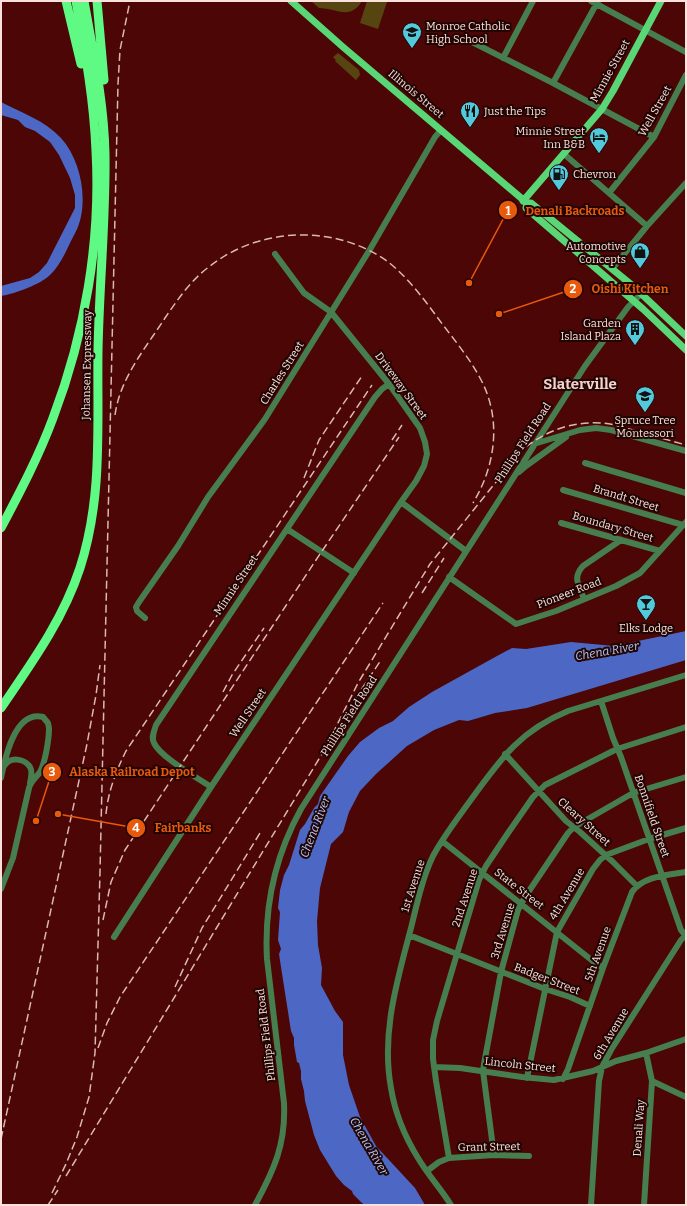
<svg xmlns="http://www.w3.org/2000/svg" width="687" height="1206" font-family="Bitter,serif">
<style>
.green{fill:#574511}
.water{fill:#4c68c4}
.lines{fill:none;stroke-linecap:round;stroke-linejoin:round}
.minor{stroke:#467e50;stroke-width:6}
.major{stroke:#59d676;stroke-width:7}
.highway{stroke:#5efa84;stroke-width:9}
.rail{stroke:#dab9b4;stroke-width:1.5;stroke-dasharray:8 4;stroke-linecap:butt}
.labels{text-anchor:middle;dominant-baseline:central;stroke-width:4;stroke-linejoin:round;paint-order:stroke}
.poi-label{font-size:11px;fill:#fbe1dc;stroke:#200503;text-anchor:start}
.street-label{font-size:11px;fill:#fbe1dc;stroke:#200503}
.water-label{font-size:12px;font-style:italic;fill:#b3c6f5;stroke:#200503}
.district-label{font-size:15px;font-weight:bold;fill:#f5d2cd;stroke:#200503}
.leader{fill:none;stroke:#e8590c;stroke-width:1.5}
.callout-dot{fill:#e8590c;stroke:#200503;stroke-width:1.5}
.mark-label{font-size:12px;text-anchor:middle;font-weight:bold;fill:#fff}
.callout-label{font-size:12px;text-anchor:middle;font-weight:bold;fill:#e8590c;stroke:#200503;stroke-width:4;stroke-linejoin:round;paint-order:stroke}
</style>
<rect width="100%" height="100%" fill="#4b0605"/>
<path class="green" d="M311 1H362C350 21 336 8 319 8Z
M367 1 387 2 378 29 360 23Z
M338 53 359 70 360 75 356 80 335 61 336 60 333 57Z"/>
<path class="water" d="M1 102C22 113 44 120 61 138 80 159 88 197 79 224 77 230 73 237 70 243 65 254 59 266 51 274 42 284 14 294 1 296V286L30 278 39 272 47 263 75 208V195L70 178 59 155 50 142 35 131 25 127 18 120 1 115Z
M686 631V660L527 708 495 713 468 721 459 720 434 730 407 746 376 774 360 791 349 812 343 832 331 844 320 888 317 921 318 945 322 968 321 985 335 1011 343 1022V1055L349 1085 360 1117 376 1146 415 1188 425 1205H365L362 1203 353 1194 352 1191 344 1185 336 1176 320 1150 314 1135 305 1101 304 1091 301 1079V1071L299 1063 297 1062 294 1045V1038L291 1031 281 967 279 954 281 949 278 940 280 912 278 908 280 890 284 875 289 865 300 830 305 824 314 808 318 804 320 796 348 756 360 742 379 728 393 721 409 707 432 692 497 656 512 648 526 649 571 642 614 646Z"/>
<g class="lines">
<path class="minor" d="M591 1 686 52
M470 41 553 83 654 137
M503 58 533 1
M553 83 598 1
M564 154 647 226
M609 193 654 137 686 75
M275 254 304 293 331 312 389 384 420 428 425 442 427 454 424 466 416 481 401 502 466 551
M612 269 647 226 686 183
M534 444 580 430 596 428 611 430 686 451
M585 463 686 493
M519 472 526 466 566 437
M563 490 683 525
M561 523 660 551
M287 529 354 573
M449 577 516 624 556 611 616 586 640 573 686 522
M584 599C579 585 572 578 583 566L621 540
M145 618 137 611 136 607 139 602 178 546 208 497 265 419 369 251 435 137 441 130
M601 701 613 738 621 757 681 930 686 936
M505 754 566 821 580 832 613 862 636 885
M5 765C10 757 24 758 30 767 33 772 31 778 30 783
M1 778C5 758 15 710 43 717L48 723 49 728C49 740 45 763 40 772 36 778 31 781 29 788L13 858 1 889
M211 787C198 778 160 757 154 743 151 737 154 732 156 725L375 397 382 389 389 384
M442 841 594 962 603 968
M409 935 545 989 570 997 590 1006
M114 937 211 787 401 502
M434 1067 460 1068 522 1077 554 1080 593 1071 616 1061 646 1053 686 1039
M527 1078 557 932 593 869 600 860 606 855 649 839 686 828
M563 1079 568 1069 603 968 632 892C643 876 668 875 686 872
M652 1081 686 1097
M494 1155 483 1071 484 1064 501 972 518 910 525 897 568 833 574 827 633 793 686 777
M449 1158 436 1081 433 1059V1040L437 1021 479 880 486 866 508 833 533 797 545 785 617 749 686 727
M427 1171 439 1162 449 1158 494 1155 529 1156
M255 1205C274 1170 286 1144 284 1103L267 959C264 905 275 856 301 809L585 366 628 307 641 294
M451 1205C441 1189 428 1175 418 1158 405 1137 395 1113 391 1088 381 1034 397 981 411 928 417 904 422 879 433 856 443 837 457 819 470 801 500 760 519 731 568 711L686 675
M591 1205 599 1081 602 1067 611 1050 681 940 686 935
M644 1205 652 1081 646 1053"/>
<path class="major" d="M291 1 343 47 527 203H531L633 286 686 336
M523 201 602 109 613 91 661 1
M527 203 526 208 643 309 686 350"/>
<path class="highway" d="M66 1 81 64
M97 1 104 80
M1 528C20 492 39 456 53 418 85 334 101 241 96 151 94 100 85 51 76 1
M1 708C31 664 63 620 80 568 103 497 97 426 98 352 99 286 106 220 105 154 104 102 93 52 84 1"/>
<path class="rail" d="M115 415C120 378 145 349 165 318 178 299 191 280 210 266 260 227 334 224 387 261 409 278 426 302 443 325 456 342 470 359 480 378 502 418 496 465 473 503
M392 440 402 425
M304 478 319 440 362 376
M422 593 444 558
M223 692 232 675 264 628
M355 699 381 660
M106 814C108 792 116 771 126 751L372 385
M103 920 111 882 125 850 316 560 399 437
M175 987 202 928 260 833
M98 1048 107 1023 120 997 383 603
M1 1139 87 744 96 695 100 665
M66 1176 325 749 358 683 430 564 521 451C547 428 582 418 615 425L686 445
M52 1193 66 1164 77 1137 89 1097 95 1053 100 872 118 84 120 50 130 1
M48 1205 58 1190"/>
</g>
<defs>
<g id="school-pin" transform="scale(1)"><path d="M0 17L-7.5 6A9.5 9.5 0 1 1 7.5 6Z" fill="#53cadc" stroke="#200503"/><path d="M0-5L7-2L0 1L-7-2ZM-4 1L0 2.5L4 1V4Q0 6-4 4Z" fill="#111"/></g>
<g id="restaurant-pin" transform="scale(1)"><path d="M0 17L-7.5 6A9.5 9.5 0 1 1 7.5 6Z" fill="#53cadc" stroke="#200503"/><path d="M-5-6h1v4h1v-4h1v4h1v-4h1v5L-1.5 .5V6h-2V.5L-5-1ZM5-6V6H3V1.5H1.5Q1.5-4 5-6Z" fill="#111"/></g>
<g id="hotel-pin" transform="scale(1)"><path d="M0 17L-7.5 6A9.5 9.5 0 1 1 7.5 6Z" fill="#53cadc" stroke="#200503"/><path d="M-6-4.5h1.5V1H6V5H4.5V3h-9V5H-6ZM-4 0a1.8 1.8 0 1 1 3.6 0ZM.5 0V-2.5h3Q6-2.5 6 0Z" fill="#111"/></g>
<g id="fuel-pin" transform="scale(1)"><path d="M0 17L-7.5 6A9.5 9.5 0 1 1 7.5 6Z" fill="#53cadc" stroke="#200503"/><path d="M-5.5-6h7V0h2V4h1.3V-2.5L3-4.5l.8-.8L6-3V5H2.5V1h-1V6h-7ZM-4.2-4.7v3.2H.2V-4.7Z" fill="#111"/></g>
<g id="shop-pin" transform="scale(1)"><path d="M0 17L-7.5 6A9.5 9.5 0 1 1 7.5 6Z" fill="#53cadc" stroke="#200503"/><path d="M-5-2.5h2.3a2.7 3.5 0 0 1 5.4 0H5L5.5 6h-11ZM-1.5-2.5h3a1.5 2.3 0 0 0-3 0Z" fill="#111"/></g>
<g id="building-pin" transform="scale(1)"><path d="M0 17L-7.5 6A9.5 9.5 0 1 1 7.5 6Z" fill="#53cadc" stroke="#200503"/><path d="M-4-6H4V6H1V3H-1V6H-4ZM-2.5-4.3h1.7v1.8h-1.7ZM.8-4.3h1.7v1.8H.8ZM-2.5-1h1.7V.8h-1.7ZM.8-1h1.7V.8H.8Z" fill="#111"/></g>
<g id="bar-pin" transform="scale(1)"><path d="M0 17L-7.5 6A9.5 9.5 0 1 1 7.5 6Z" fill="#53cadc" stroke="#200503"/><path d="M-6-5H6L.8 .8V4.5H3.5V6h-7V4.5H-.8V.8Z" fill="#111"/></g>
</defs>
<g fill-rule="evenodd">
<use href="#school-pin" x="412" y="32"/>
<use href="#restaurant-pin" x="470" y="111"/>
<use href="#hotel-pin" x="599" y="137"/>
<use href="#fuel-pin" x="559" y="174"/>
<use href="#shop-pin" x="640" y="252"/>
<use href="#building-pin" x="635" y="329"/>
<use href="#school-pin" x="645" y="396"/>
<use href="#bar-pin" x="646" y="604"/>
</g>
<g class="labels">
<g class="poi-label">
<text x="426" y="26">Monroe Catholic<tspan x="426" dy="13">High School</tspan></text>
<text x="484" y="111">Just the Tips</text>
<text x="585" y="131" text-anchor="end">Minnie Street<tspan x="585" dy="13">Inn B&amp;B</tspan></text>
<text x="573" y="174">Chevron</text>
<text x="626" y="246" text-anchor="end">Automotive<tspan x="626" dy="13">Concepts</tspan></text>
<text x="621" y="323" text-anchor="end">Garden<tspan x="621" dy="13">Island Plaza</tspan></text>
<text x="645" y="420" text-anchor="middle">Spruce Tree<tspan x="645" dy="13">Montessori</tspan></text>
<text x="646" y="628" text-anchor="middle">Elks Lodge</text>
</g>
<g class="street-label">
<text transform="translate(610 71) rotate(-61)">Minnie Street</text>
<text transform="translate(416 94) rotate(40)">Illinois Street</text>
<text transform="translate(655 111) rotate(-61)">Well Street</text>
<text transform="translate(87 365) rotate(-89)">Johansen Expressway</text>
<text transform="translate(282 373) rotate(-58)">Charles Street</text>
<text transform="translate(401 386) rotate(54)">Driveway Street</text>
<text transform="translate(523 443) rotate(-57)">Phillips Field Road</text>
<text transform="translate(626 498) rotate(17)">Brandt Street</text>
<text transform="translate(613 527) rotate(16)">Boundary Street</text>
<text transform="translate(236 585) rotate(-56)">Minnie Street</text>
<text transform="translate(569 593) rotate(-21)">Pioneer Road</text>
<text transform="translate(248 713) rotate(-56)">Well Street</text>
<text transform="translate(349 716) rotate(-57)">Phillips Field Road</text>
<text transform="translate(652 816) rotate(71)">Bonnifield Street</text>
<text transform="translate(584 822) rotate(42)">Cleary Street</text>
<text transform="translate(413 886) rotate(-72)">1st Avenue</text>
<text transform="translate(519 889) rotate(38)">State Street</text>
<text transform="translate(567 894) rotate(-59)">4th Avenue</text>
<text transform="translate(465 898) rotate(-72)">2nd Avenue</text>
<text transform="translate(503 931) rotate(-73)">3rd Avenue</text>
<text transform="translate(598 954) rotate(-70)">5th Avenue</text>
<text transform="translate(547 979) rotate(21)">Badger Street</text>
<text transform="translate(611 1034) rotate(-59)">6th Avenue</text>
<text transform="translate(266 1035) rotate(-97)">Phillips Field Road</text>
<text transform="translate(520 1065) rotate(6)">Lincoln Street</text>
<text transform="translate(639 1128) rotate(-86)">Denali Way</text>
<text transform="translate(489 1147) rotate(-1)">Grant Street</text>
</g>
<g class="water-label">
<text transform="translate(607 651) rotate(-10)">Chena River</text>
<text transform="translate(315 827) rotate(-69)">Chena River</text>
<text transform="translate(369 1146) rotate(60)">Chena River</text>
</g>
<g class="district-label">
<text x="580" y="384">Slaterville</text>
</g>
</g>
<path class="leader" d="M469 283L508 210M499 314L573 289M36 821L52 772M58 814L136 828"/>
<g class="callout-dot">
<circle cx="469" cy="283" r="4"/>
<circle cx="499" cy="314" r="4"/>
<circle cx="36" cy="821" r="4"/>
<circle cx="58" cy="814" r="4"/>
<circle cx="508" cy="210" r="10"/>
<circle cx="573" cy="289" r="10"/>
<circle cx="52" cy="772" r="10"/>
<circle cx="136" cy="828" r="10"/>
</g>
<g class="mark-label">
<text x="508" y="215">1</text>
<text x="573" y="293">2</text>
<text x="52" y="776">3</text>
<text x="136" y="832">4</text>
</g>
<g class="callout-label">
<text x="575" y="215">Denali Backroads</text>
<text x="630" y="293">Oishi Kitchen</text>
<text x="132" y="776">Alaska Railroad Depot</text>
<text x="183" y="832">Fairbanks</text>
</g>
<rect width="687" height="1206" fill="none" stroke="#fbe1dc" stroke-width="4"/>
</svg>
